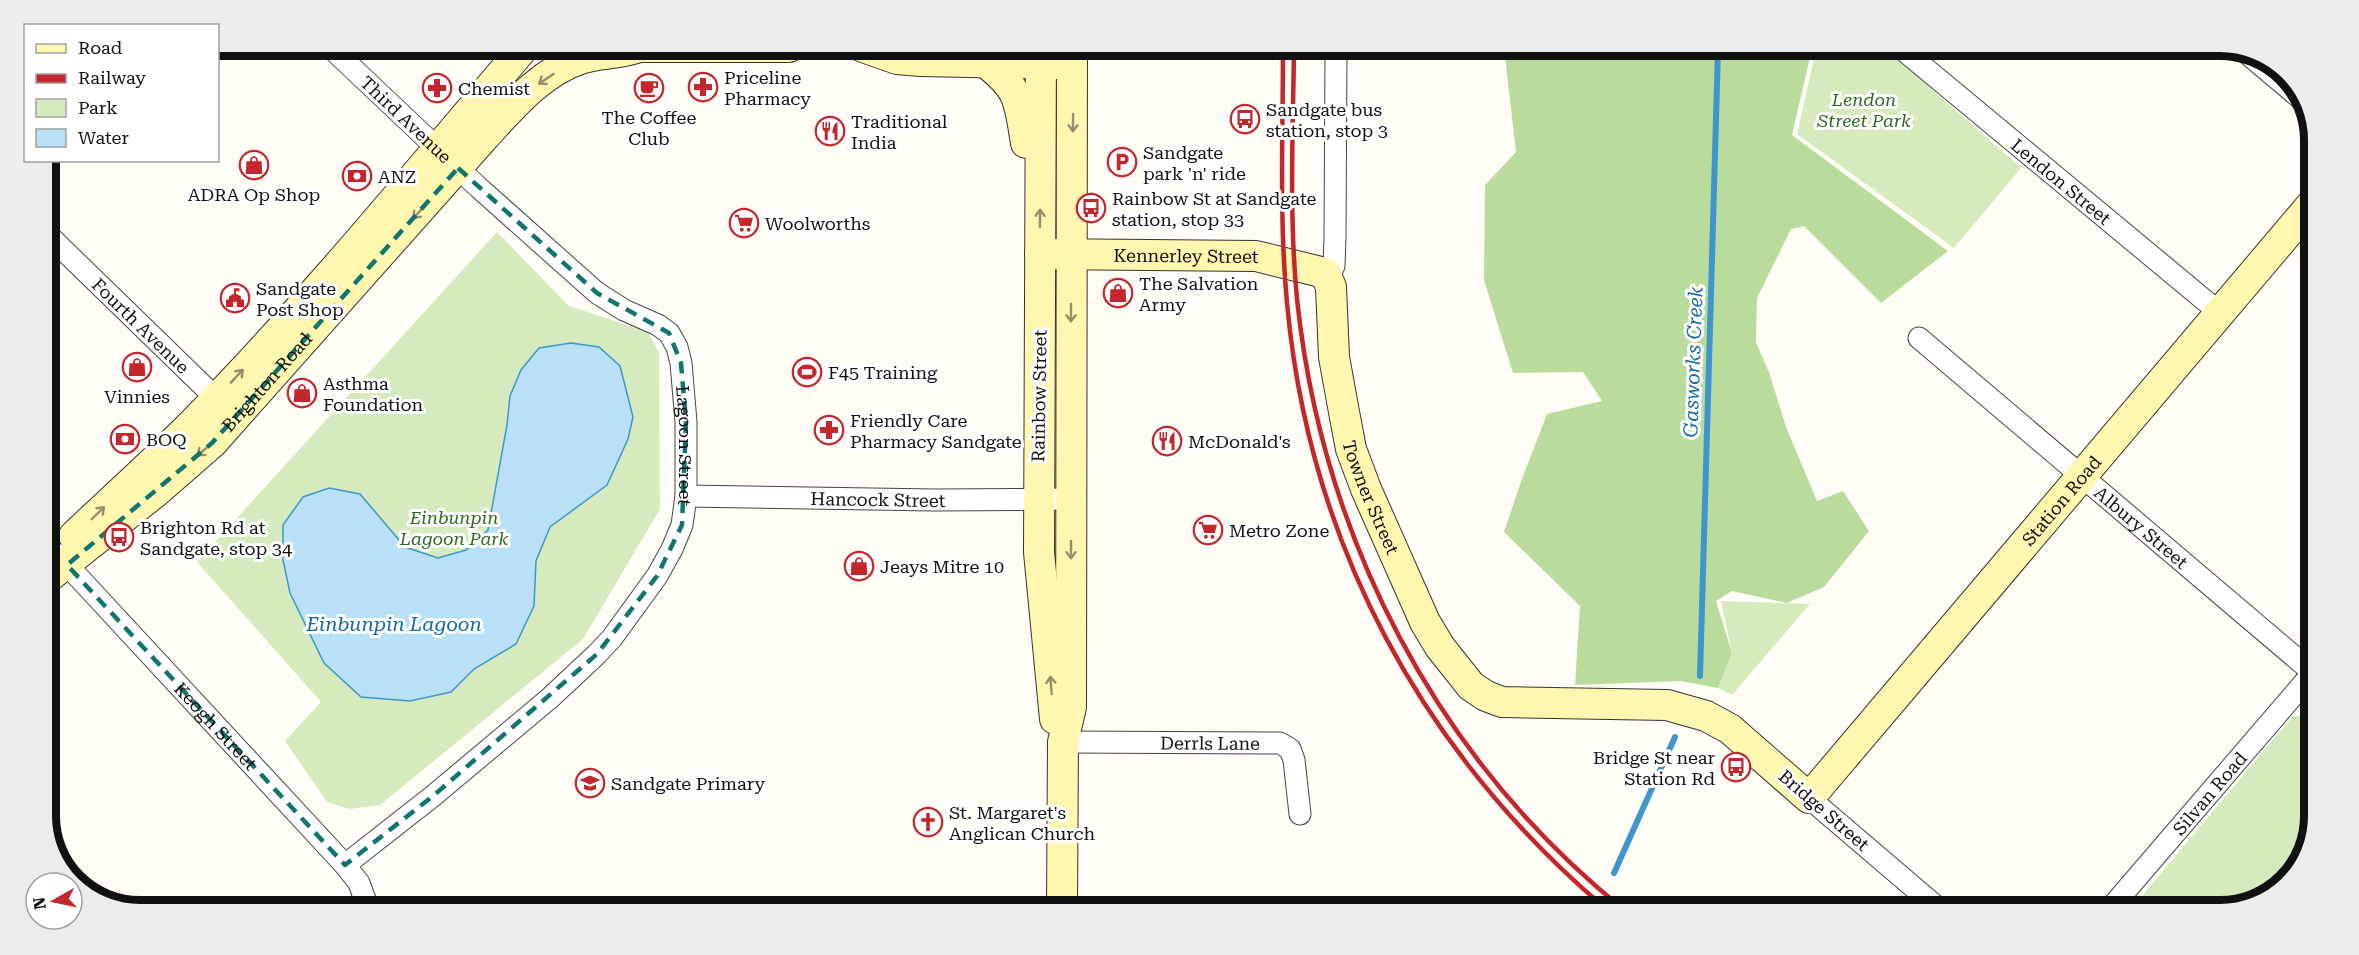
<svg xmlns="http://www.w3.org/2000/svg" width="2359" height="955" font-family="'Roboto Serif',serif">
<style>
.green{fill:#d5ebbd}
.forest{fill:#b9dc9c}
.water{fill:#b9e0f7;stroke:#3f96cf;stroke-width:1.5}
.lines{fill:none;stroke-linecap:round;stroke-linejoin:round}
.stream{stroke:#3f96cf;stroke-width:6}
.street-casing{stroke:#444;stroke-width:23}
.secondary-casing{stroke:#333;stroke-width:32}
.street{stroke:#fff;stroke-width:21}
.secondary{stroke:#fff6b0;stroke-width:30}
.rail{stroke:#c4262e;stroke-width:4.5}
.oneway{stroke:#948f68}
.marked{fill:none;stroke:#0f766e;stroke-width:4.5;stroke-dasharray:12 8;stroke-linejoin:round}
.labels{text-anchor:middle;dominant-baseline:central;stroke-width:6;stroke-linejoin:round;paint-order:stroke}
.poi-label{font-size:18px;fill:#111;stroke:#fff;text-anchor:start}
.park-label{font-size:18px;font-style:italic;fill:#2f6b1f;stroke:#fff}
.street-label{font-size:18px;fill:#111;stroke:#fff}
.water-label{font-size:20px;font-style:italic;fill:#1768a6;stroke:#fff}
.rim{fill:none;stroke:#111;stroke-width:8}
</style>
<rect width="100%" height="100%" fill="#fffdf5"/>
<path class="green" d="M1816 49H1891L1889 51 2021 168 1954 248 1797 134Z
M497 232 569 306 648 332 659 352 660 509 583 639 380 805 349 809 327 802 285 741 321 702 197 562Z
M1721 601 1810 604 1732 695 1718 688 1732 653Z
M2310 715 2309 846 2272 894 2219 910H2130L2293 716Z"/>
<path class="forest" d="M1504 48 1812 49 1792 135 1948 251 1881 303 1804 226 1791 229 1757 298 1756 342 1770 375 1786 427 1817 501 1843 491 1869 531 1824 587 1787 603 1732 591 1716 601 1732 653 1718 688 1681 681 1575 685 1580 606 1504 532 1522 479 1547 414 1602 401 1583 372 1513 373 1484 280 1485 185 1516 152Z"/>
<path class="water" d="M571 343 599 347 620 366 633 417 628 439 607 485 550 527 536 561 534 606 516 644 474 669 451 692 410 701 361 697 324 663 290 593 283 560V525L303 497 329 488 360 494 405 547 438 558 466 550 488 530 507 425 510 396 521 370 539 348Z"/>
<g class="lines">
<path class="stream" d="M1700 676 1718 49
M1614 873 1675 737
M1587 908 1589 907"/>
<g class="street-casing">
<g id="street">
<path id="s1" d="M328 45 478 187 597 293 624 310 658 325 669 333 677 347 681 363 686 422V496L682 525 672 549 657 576 612 638 597 654 550 698 433 796 345 865"/>
<path id="s2" d="M1902 49 2220 313"/>
<path d="M2243 50 2300 98"/>
<path id="s3" d="M45 232 225 407"/>
<path d="M1328 277 1334 266 1335 238 1336 48"/>
<path id="s4" d="M1919 338 2310 670"/>
<path id="s5" d="M686 496 934 500 1071 499"/>
<path id="s6" d="M57 554 345 865 359 883 367 905"/>
<path id="s7" d="M1063 742 1280 743 1290 749 1294 760 1300 814"/>
<path d="M1809 798 1939 909"/>
<path id="s8" d="M2109 910 2310 676"/>
</g>
</g>
<g class="secondary-casing">
<g id="secondary">
<path d="M863 47 897 59 921 61 1060 64"/>
<path d="M1041 47 1039 552 1055 719"/>
<path d="M985 62C1021 90 1019 101 1026 143"/>
<path id="s9" d="M1040 254 1256 256 1325 273 1331 287 1334 357 1344 412 1351 449 1366 489 1425 622 1440 647 1471 686 1486 696 1502 702 1667 705 1706 716 1730 729 1809 798 2313 203"/>
<path d="M74 536C113 499 154 462 192 424 310 304 416 174 525 46"/>
<path id="s10" d="M45 580 157 491 212 443 485 136C512 107 541 72 580 59 600 52 618 55 639 47H789"/>
<path d="M1062 907 1063 742 1071 707 1072 47"/>
</g>
</g>
<use href="#street" class="street"/>
<use href="#secondary" class="secondary"/>
<path class="rail" d="M1283 48C1283 132 1279 218 1287 303 1309 544 1422 752 1605 908
M1294 48C1293 131 1289 216 1297 299 1322 537 1436 758 1623 909"/>
</g>
<defs><path id="oneway-shaft" d="M-6 0H5M1.5-3L5.5 0L1.5 3" fill="none" stroke-width="1.6" stroke-linecap="round" stroke-linejoin="round" transform="scale(1.5)"/></defs>
<g class="oneway">
<use href="#oneway-shaft" transform="translate(546 79) rotate(146)"/>
<use href="#oneway-shaft" transform="translate(1073 123) rotate(91)"/>
<use href="#oneway-shaft" transform="translate(419 212) rotate(132)"/>
<use href="#oneway-shaft" transform="translate(1040 218) rotate(-89)"/>
<use href="#oneway-shaft" transform="translate(1071 313) rotate(90)"/>
<use href="#oneway-shaft" transform="translate(237 376) rotate(-47)"/>
<use href="#oneway-shaft" transform="translate(204 450) rotate(139)"/>
<use href="#oneway-shaft" transform="translate(98 513) rotate(-44)"/>
<use href="#oneway-shaft" transform="translate(1071 550) rotate(90)"/>
<use href="#oneway-shaft" transform="translate(1051 685) rotate(-94)"/>
</g>
<path class="marked" d="M458 168 597 293 669 333 681 363 686 422 682 525 657 576 597 654 433 796 345 865 67 565 212 443Z"/>
<defs>
<g id="pharmacy-ring" transform="scale(1.5)"><circle r="9.5" fill="#fff" stroke="#c4262e" stroke-width="1.5"/><path d="M-2-6h4v4h4v4h-4v4h-4v-4h-4v-4h4Z" fill="#c4262e"/></g>
<g id="cafe-ring" transform="scale(1.5)"><circle r="9.5" fill="#fff" stroke="#c4262e" stroke-width="1.5"/><path d="M-5.5-4.5H6V0H3Q3 3.5 0 3.5H-2.5Q-5.5 3.5-5.5 0ZM3-3.2v2h1.7v-2ZM-6 4.5H4V6H-6Z" fill="#c4262e"/></g>
<g id="bus-ring" transform="scale(1.5)"><circle r="9.5" fill="#fff" stroke="#c4262e" stroke-width="1.5"/><path d="M-5-6H5V4H4V6H2V4H-2V6H-4V4H-5ZM-3.5-4V0h7V-4ZM-3.5 1.2v1.5H-2V1.2ZM2 1.2v1.5H3.5V1.2Z" fill="#c4262e"/></g>
<g id="restaurant-ring" transform="scale(1.5)"><circle r="9.5" fill="#fff" stroke="#c4262e" stroke-width="1.5"/><path d="M-5-6h1v4h1v-4h1v4h1v-4h1v5L-1.5 .5V6h-2V.5L-5-1ZM5-6V6H3V1.5H1.5Q1.5-4 5-6Z" fill="#c4262e"/></g>
<g id="parking-ring" transform="scale(1.5)"><circle r="9.5" fill="#fff" stroke="#c4262e" stroke-width="1.5"/><path d="M-3.5-5.5H1a3.5 3.5 0 0 1 0 7H-1V5.5H-3.5ZM-1-3.4V-.6H.8a1.4 1.4 0 0 0 0-2.8Z" fill="#c4262e"/></g>
<g id="shop-ring" transform="scale(1.5)"><circle r="9.5" fill="#fff" stroke="#c4262e" stroke-width="1.5"/><path d="M-5-2.5h2.3a2.7 3.5 0 0 1 5.4 0H5L5.5 6h-11ZM-1.5-2.5h3a1.5 2.3 0 0 0-3 0Z" fill="#c4262e"/></g>
<g id="bank-ring" transform="scale(1.5)"><circle r="9.5" fill="#fff" stroke="#c4262e" stroke-width="1.5"/><path d="M-6-4H6V4H-6ZM0-2.3a2.3 2.3 0 1 0 0 4.6a2.3 2.3 0 1 0 0-4.6Z" fill="#c4262e"/></g>
<g id="supermarket-ring" transform="scale(1.5)"><circle r="9.5" fill="#fff" stroke="#c4262e" stroke-width="1.5"/><path d="M-6-5.5h2.5l.6 2H6L4.5 2H-2.5L-4.4-4H-6ZM-1.5 3.2a1.3 1.3 0 1 0 .1 0ZM3 3.2a1.3 1.3 0 1 0 .1 0Z" fill="#c4262e"/></g>
<g id="civic-ring" transform="scale(1.5)"><circle r="9.5" fill="#fff" stroke="#c4262e" stroke-width="1.5"/><path d="M-.6-6.5H3V-4.5H.6V-3L4-1V1h2V6H-6V1h2V-1L-.6-3ZM-1.2 2.5V6h2.4V2.5Z" fill="#c4262e"/></g>
<g id="stadium-ring" transform="scale(1.5)"><circle r="9.5" fill="#fff" stroke="#c4262e" stroke-width="1.5"/><path d="M0-5a6.5 5 0 1 0 0 10a6.5 5 0 1 0 0-10ZM-3.5-1.8h7v3.6h-7Z" fill="#c4262e"/></g>
<g id="school-ring" transform="scale(1.5)"><circle r="9.5" fill="#fff" stroke="#c4262e" stroke-width="1.5"/><path d="M0-5L7-2L0 1L-7-2ZM-4 1L0 2.5L4 1V4Q0 6-4 4Z" fill="#c4262e"/></g>
<g id="church-ring" transform="scale(1.5)"><circle r="9.5" fill="#fff" stroke="#c4262e" stroke-width="1.5"/><path d="M-1.2-6h2.4v3.5h3.3v2.4h-3.3V6h-2.4V-.1h-3.3v-2.4h3.3Z" fill="#c4262e"/></g>
</defs>
<g fill-rule="evenodd">
<use href="#pharmacy-ring" x="703" y="87"/>
<use href="#pharmacy-ring" x="437" y="88"/>
<use href="#cafe-ring" x="649" y="88"/>
<use href="#bus-ring" x="1245" y="119"/>
<use href="#restaurant-ring" x="830" y="131"/>
<use href="#parking-ring" x="1122" y="162"/>
<use href="#shop-ring" x="254" y="165"/>
<use href="#bank-ring" x="357" y="176"/>
<use href="#bus-ring" x="1091" y="208"/>
<use href="#supermarket-ring" x="744" y="223"/>
<use href="#shop-ring" x="1118" y="293"/>
<use href="#civic-ring" x="235" y="298"/>
<use href="#shop-ring" x="137" y="367"/>
<use href="#stadium-ring" x="807" y="372"/>
<use href="#shop-ring" x="302" y="393"/>
<use href="#pharmacy-ring" x="829" y="430"/>
<use href="#bank-ring" x="125" y="439"/>
<use href="#restaurant-ring" x="1167" y="441"/>
<use href="#supermarket-ring" x="1208" y="530"/>
<use href="#bus-ring" x="119" y="537"/>
<use href="#shop-ring" x="859" y="566"/>
<use href="#bus-ring" x="1736" y="767"/>
<use href="#school-ring" x="590" y="783"/>
<use href="#church-ring" x="928" y="822"/>
</g>
<g class="labels">
<g class="poi-label">
<text x="724" y="77">Priceline<tspan x="724" dy="21">Pharmacy</tspan></text>
<text x="458" y="88">Chemist</text>
<text x="1266" y="109">Sandgate bus<tspan x="1266" dy="21">station, stop 3</tspan></text>
<text x="649" y="117" text-anchor="middle">The Coffee<tspan x="649" dy="21">Club</tspan></text>
<text x="851" y="121">Traditional<tspan x="851" dy="21">India</tspan></text>
<text x="1143" y="152">Sandgate<tspan x="1143" dy="21">park 'n' ride</tspan></text>
<text x="378" y="176">ANZ</text>
<text x="254" y="194" text-anchor="middle">ADRA Op Shop</text>
<text x="1112" y="198">Rainbow St at Sandgate<tspan x="1112" dy="21">station, stop 33</tspan></text>
<text x="765" y="223">Woolworths</text>
<text x="1139" y="283">The Salvation<tspan x="1139" dy="21">Army</tspan></text>
<text x="256" y="288">Sandgate<tspan x="256" dy="21">Post Shop</tspan></text>
<text x="828" y="372">F45 Training</text>
<text x="323" y="383">Asthma<tspan x="323" dy="21">Foundation</tspan></text>
<text x="137" y="396" text-anchor="middle">Vinnies</text>
<text x="850" y="420">Friendly Care<tspan x="850" dy="21">Pharmacy Sandgate</tspan></text>
<text x="146" y="439">BOQ</text>
<text x="1188" y="441">McDonald's</text>
<text x="140" y="527">Brighton Rd at<tspan x="140" dy="21">Sandgate, stop 34</tspan></text>
<text x="1229" y="530">Metro Zone</text>
<text x="880" y="566">Jeays Mitre 10</text>
<text x="1715" y="757" text-anchor="end">Bridge St near<tspan x="1715" dy="21">Station Rd</tspan></text>
<text x="611" y="783">Sandgate Primary</text>
<text x="949" y="812">St. Margaret's<tspan x="949" dy="21">Anglican Church</tspan></text>
</g>
<g class="park-label">
<text x="1864" y="99">Lendon<tspan x="1864" dy="21">Street Park</tspan></text>
<text x="454" y="517">Einbunpin<tspan x="454" dy="21">Lagoon Park</tspan></text>
</g>
<g class="street-label">
<text stroke="none"><textPath href="#s1" startOffset="108">Third Avenue</textPath></text>
<text stroke="none"><textPath href="#s2" startOffset="207">Lendon Street</textPath></text>
<text stroke="none"><textPath href="#s9" startOffset="146">Kennerley Street</textPath></text>
<text stroke="none"><textPath href="#s3" startOffset="134">Fourth Avenue</textPath></text>
<text stroke="none"><textPath href="#s10" startOffset="298">Brighton Road</textPath></text>
<text transform="translate(1039 396) rotate(-89)">Rainbow Street</text>
<text stroke="none"><textPath href="#s1" startOffset="564">Lagoon Street</textPath></text>
<text stroke="none"><textPath href="#s9" startOffset="518">Towner Street</textPath></text>
<text stroke="none"><textPath href="#s5" startOffset="192">Hancock Street</textPath></text>
<text stroke="none"><textPath href="#s9" startOffset="1496">Station Road</textPath></text>
<text stroke="none"><textPath href="#s4" startOffset="292">Albury Street</textPath></text>
<text stroke="none"><textPath href="#s6" startOffset="234">Keogh Street</textPath></text>
<text stroke="none"><textPath href="#s7" startOffset="147">Derrls Lane</textPath></text>
<text stroke="none"><textPath href="#s8" startOffset="154">Silvan Road</textPath></text>
<text transform="translate(1824 810) rotate(41)">Bridge Street</text>
</g>
<g class="water-label">
<text transform="translate(1693 362) rotate(-88)">Gasworks Creek</text>
<text x="394" y="624">Einbunpin Lagoon</text>
</g>
</g>
<path d="M0 0H2359V955H0ZM140 56H2220A84 84 0 0 1 2304 140V816A84 84 0 0 1 2220 900H140A84 84 0 0 1 56 816V140A84 84 0 0 1 140 56Z" fill="#ececec" fill-rule="evenodd"/>
<path class="rim" d="M140 56H2220A84 84 0 0 1 2304 140V816A84 84 0 0 1 2220 900H140A84 84 0 0 1 56 816V140A84 84 0 0 1 140 56Z"/>
<rect x="24" y="24" width="195" height="138" fill="#ffffff" stroke="#a0a0a0" stroke-width="1.5"/>
<rect x="36" y="44" width="30" height="9" fill="#fff6b0" stroke="#a0a0a0" stroke-width="1.5"/>
<text x="78" y="54" font-size="18" fill="#111111">Road</text>
<rect x="36" y="74" width="30" height="9" fill="#c4262e" stroke="#a0a0a0" stroke-width="1.5"/>
<text x="78" y="84" font-size="18" fill="#111111">Railway</text>
<rect x="36" y="99" width="30" height="18" fill="#d5ebbd" stroke="#a0a0a0" stroke-width="1.5"/>
<text x="78" y="114" font-size="18" fill="#111111">Park</text>
<rect x="36" y="129" width="30" height="18" fill="#b9e0f7" stroke="#a0a0a0" stroke-width="1.5"/>
<text x="78" y="144" font-size="18" fill="#111111">Water</text>
<g transform="translate(54 901) rotate(261)"><circle r="28" fill="#ffffff" stroke="#a0a0a0" stroke-width="1.5"/>
<path d="M0-4.5L10 22L0 15L-10 22Z" fill="#c4262e"/>
<text y="-9" font-size="16" font-weight="bold" text-anchor="middle" fill="#111111">N</text>
</g>
</svg>
